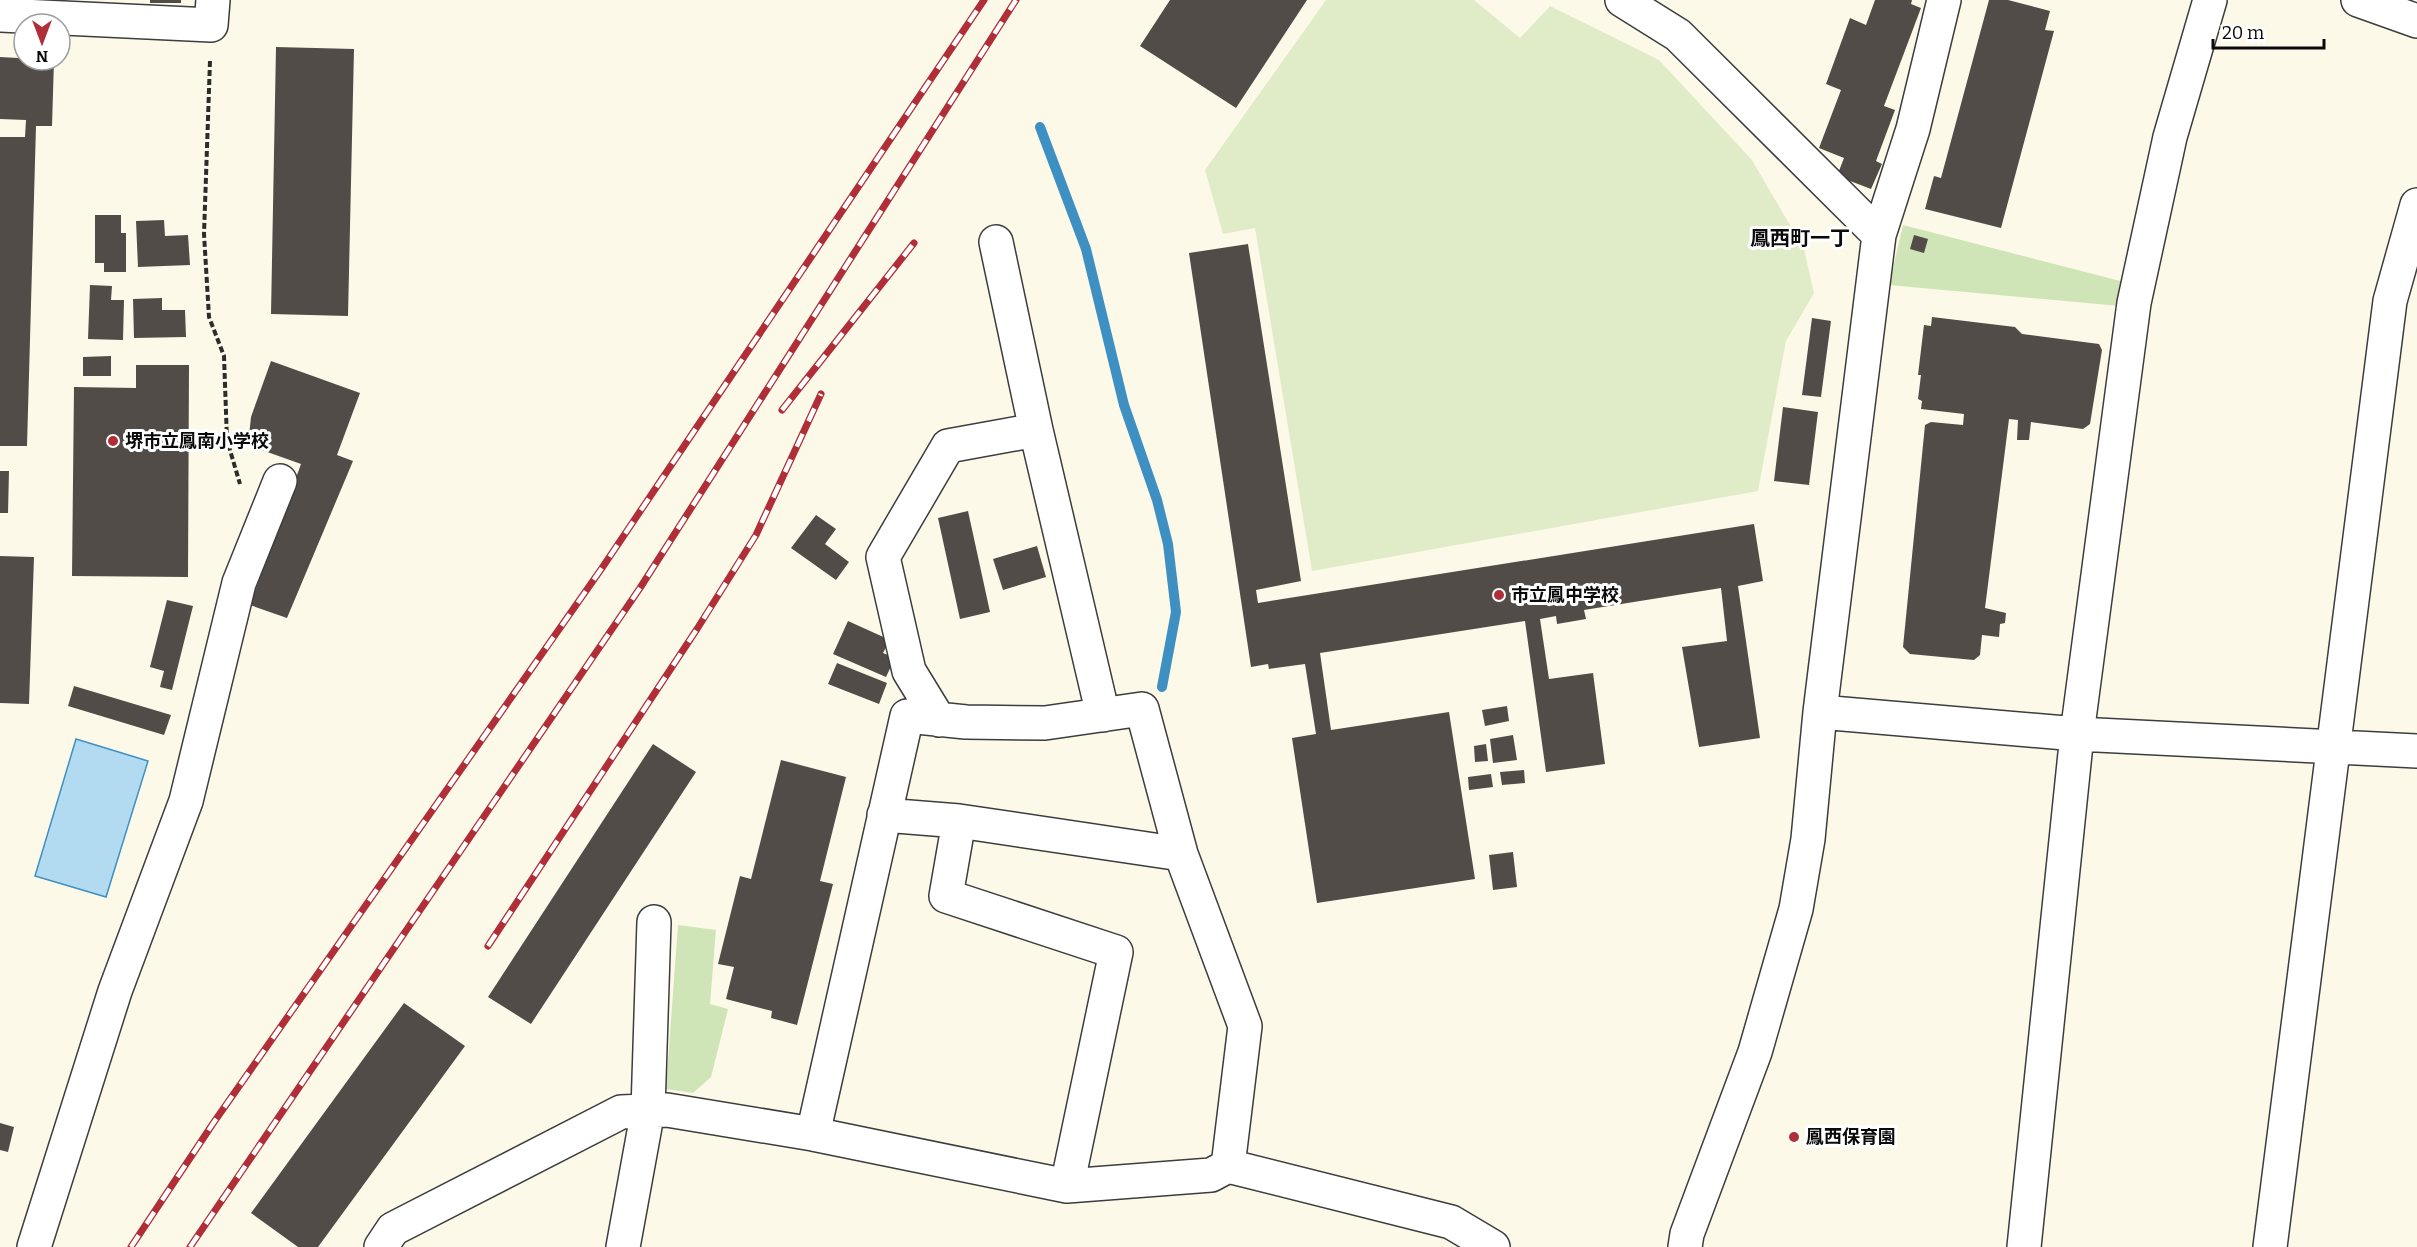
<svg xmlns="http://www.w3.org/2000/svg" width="2417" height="1247" font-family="Bitter,'Noto Sans JP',serif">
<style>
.green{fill:#cfe4b7}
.pitch{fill:#e0ecc8}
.water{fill:#b2dbf1;stroke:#3f90c2;stroke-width:1.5}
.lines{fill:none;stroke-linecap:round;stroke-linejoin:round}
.stream{stroke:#3f90c2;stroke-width:10}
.building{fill:#524c48}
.minor-casing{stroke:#3d3d3d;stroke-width:36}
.path{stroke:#2c2c2c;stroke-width:4;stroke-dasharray:6 3;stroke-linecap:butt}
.minor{stroke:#fff;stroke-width:33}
.rail-casing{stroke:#af2e37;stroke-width:7}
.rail{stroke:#fff;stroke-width:4.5;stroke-dasharray:14;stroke-linecap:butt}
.poi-dot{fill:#af2e37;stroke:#fff;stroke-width:2}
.labels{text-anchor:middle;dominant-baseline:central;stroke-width:6;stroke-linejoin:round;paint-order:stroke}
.poi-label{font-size:18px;font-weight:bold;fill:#0a0a0a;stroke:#fff;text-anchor:start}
.neighbourhood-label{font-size:20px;font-weight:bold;fill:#0a0a0a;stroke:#fff}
</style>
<rect width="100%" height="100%" fill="#fdf9e9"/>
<path class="green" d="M1903 225 2124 282 2120 306 1889 285Z
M678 925 716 930 710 1004 728 1009 711 1077 693 1093 666 1089Z"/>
<path class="pitch" d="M1326 0H1474L1520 38 1550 6 1659 60 1752 160 1804 249 1814 293 1786 341 1758 491 1312 571 1255 228 1223 234 1205 170Z"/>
<path class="water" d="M76 739 148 761 106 897 35 876Z"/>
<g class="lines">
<path class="stream" d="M1040 127 1086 249 1124 405 1157 500 1168 544 1176 612 1162 687"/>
</g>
<path class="building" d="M150 0H181V3H150Z
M1170 0H1307L1236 108 1140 46Z
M1875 0H1912L1911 4 1921 8 1884 106 1895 110 1876 161 1882 164 1871 189 1837 176 1844 158 1819 148 1841 90 1826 84 1850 18 1866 25Z
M1989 0H2008L2050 11 2045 30 2054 31 2001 228 1925 209 1934 176 1941 178Z
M276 47 354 49 348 316 271 314Z
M0 57 54 60 52 126H36L27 446H0V137H25L26 120 0 119Z
M95 215H121V233H126V272H104V263H95Z
M164 220 165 236 188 235 190 265 138 267 136 221Z
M1914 235 1928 239 1924 253 1910 249Z
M1248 244 1301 581 1256 590 1258 603 1754 524 1763 581 1738 586 1760 738 1699 747 1682 647 1727 641 1721 588 1584 610 1586 619 1557 624 1556 616 1540 619 1549 679 1593 673 1605 764 1546 772 1525 621 1320 653 1331 730 1449 712 1475 879 1317 903 1292 738 1316 734 1305 664 1269 669 1268 664 1251 667 1189 253Z
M90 285 112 286 111 300H124L123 340 88 339Z
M162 298V310H185L186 337 134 338 133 299Z
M1932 317 2015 327 2022 334 2099 344 2102 350 2090 424 2083 429 2031 422 2029 440H2017L2018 420 2009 419 1985 608 2006 613 2005 623 2000 624 1999 637 1982 635 1980 655 1974 660 1910 654 1903 647 1925 425 1931 422 1963 425 1964 414 1921 409 1922 401 1918 399 1921 375H1918L1924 325 1931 326Z
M1812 318 1831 321 1821 397 1802 395Z
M111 356V376H83V357Z
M271 361 360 393 337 455 353 461 287 618 250 605 301 464 248 445 251 417Z
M136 365H189L188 577 72 576 74 387 136 388Z
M1783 407 1818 412 1809 485 1774 481Z
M0 471H9L8 513H0Z
M968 511 990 612 960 619 938 518Z
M816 515 836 529 825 544 849 562 836 580 791 548Z
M1037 546 1046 577 1003 590 993 559Z
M0 556 34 557 29 704 0 703Z
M167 600 193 606 172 690 160 687 164 671 150 667Z
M848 621 890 640 883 653 895 658 886 677 833 654Z
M837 663 887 683 879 704 828 684Z
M74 686 171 715 164 735 68 706Z
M1507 706 1509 721 1485 726 1482 710Z
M1513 735 1517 760 1493 763 1490 739Z
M653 744 696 772 531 1024 488 997Z
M1486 744 1488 761 1475 762 1474 746Z
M781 760 846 777 820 881 833 884 797 1025 771 1018 772 1011 726 999 734 967 718 964 740 876 751 879Z
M1524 770 1525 783 1502 785 1500 772Z
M1491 774 1493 787 1469 790 1468 777Z
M1513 852 1517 887 1493 890 1489 855Z
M404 1003 465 1046 318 1247H298L251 1213Z
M0 1123 14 1127 8 1152 0 1150Z"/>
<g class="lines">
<g class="minor-casing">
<path id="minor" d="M1622 0 1678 35 1879 235
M2358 0 2417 21
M0 15 211 25 213 0
M996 242 1036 430 1103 715
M1820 712 2077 734 2417 751
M939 720 909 671 883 557 948 446 1036 430
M884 815 959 821 1181 854 1245 1026 1228 1166
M959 821 946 896 1116 952 1067 1186
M813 1134 907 716 966 722 1045 723 1142 709 1181 854
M34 1247 115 991 186 801 239 583 280 481
M381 1247 393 1229 621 1112 667 1110 813 1134 1067 1186 1211 1175 1228 1166 1451 1222 1493 1247
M623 1247 648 1110 654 922
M1685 1247 1687 1234 1755 1052 1796 909 1808 839 1820 712 1879 235 1913 129 1944 0
M2024 1247 2077 734 2134 303 2170 137 2210 0
M2270 1247 2390 301 2417 205"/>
</g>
<path class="path" d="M210 61 204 234 209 317 224 356 227 440 240 484"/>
<use href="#minor" class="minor"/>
<g class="rail-casing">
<path id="rail" d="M782 410 914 243
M488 946 697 629 756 535 821 394
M131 1247 214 1122 602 568 984 0
M190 1247 640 588 1016 0"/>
</g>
<use href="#rail" class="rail"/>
</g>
<g class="poi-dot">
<circle cx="113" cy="441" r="6"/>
<circle cx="1499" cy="595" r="6"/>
<circle cx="1794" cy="1137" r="6"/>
</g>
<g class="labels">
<g class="poi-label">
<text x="125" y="441">堺市立鳳南小学校</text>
<text x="1511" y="595">市立鳳中学校</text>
<text x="1806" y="1137">鳳西保育園</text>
</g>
<g class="neighbourhood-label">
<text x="1800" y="238">鳳西町一丁</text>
</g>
</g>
<g transform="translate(42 42) rotate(180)"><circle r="28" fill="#ffffff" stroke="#9d9d9d" stroke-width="1.5"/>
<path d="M0-4.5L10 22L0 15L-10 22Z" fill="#af2e37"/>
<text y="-9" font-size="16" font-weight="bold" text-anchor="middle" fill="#0a0a0a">N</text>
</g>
<path d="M2213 39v9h111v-9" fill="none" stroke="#0a0a0a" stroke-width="3"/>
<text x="2222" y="39" font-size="18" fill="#0a0a0a" stroke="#ffffff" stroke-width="4.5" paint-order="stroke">20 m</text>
</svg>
